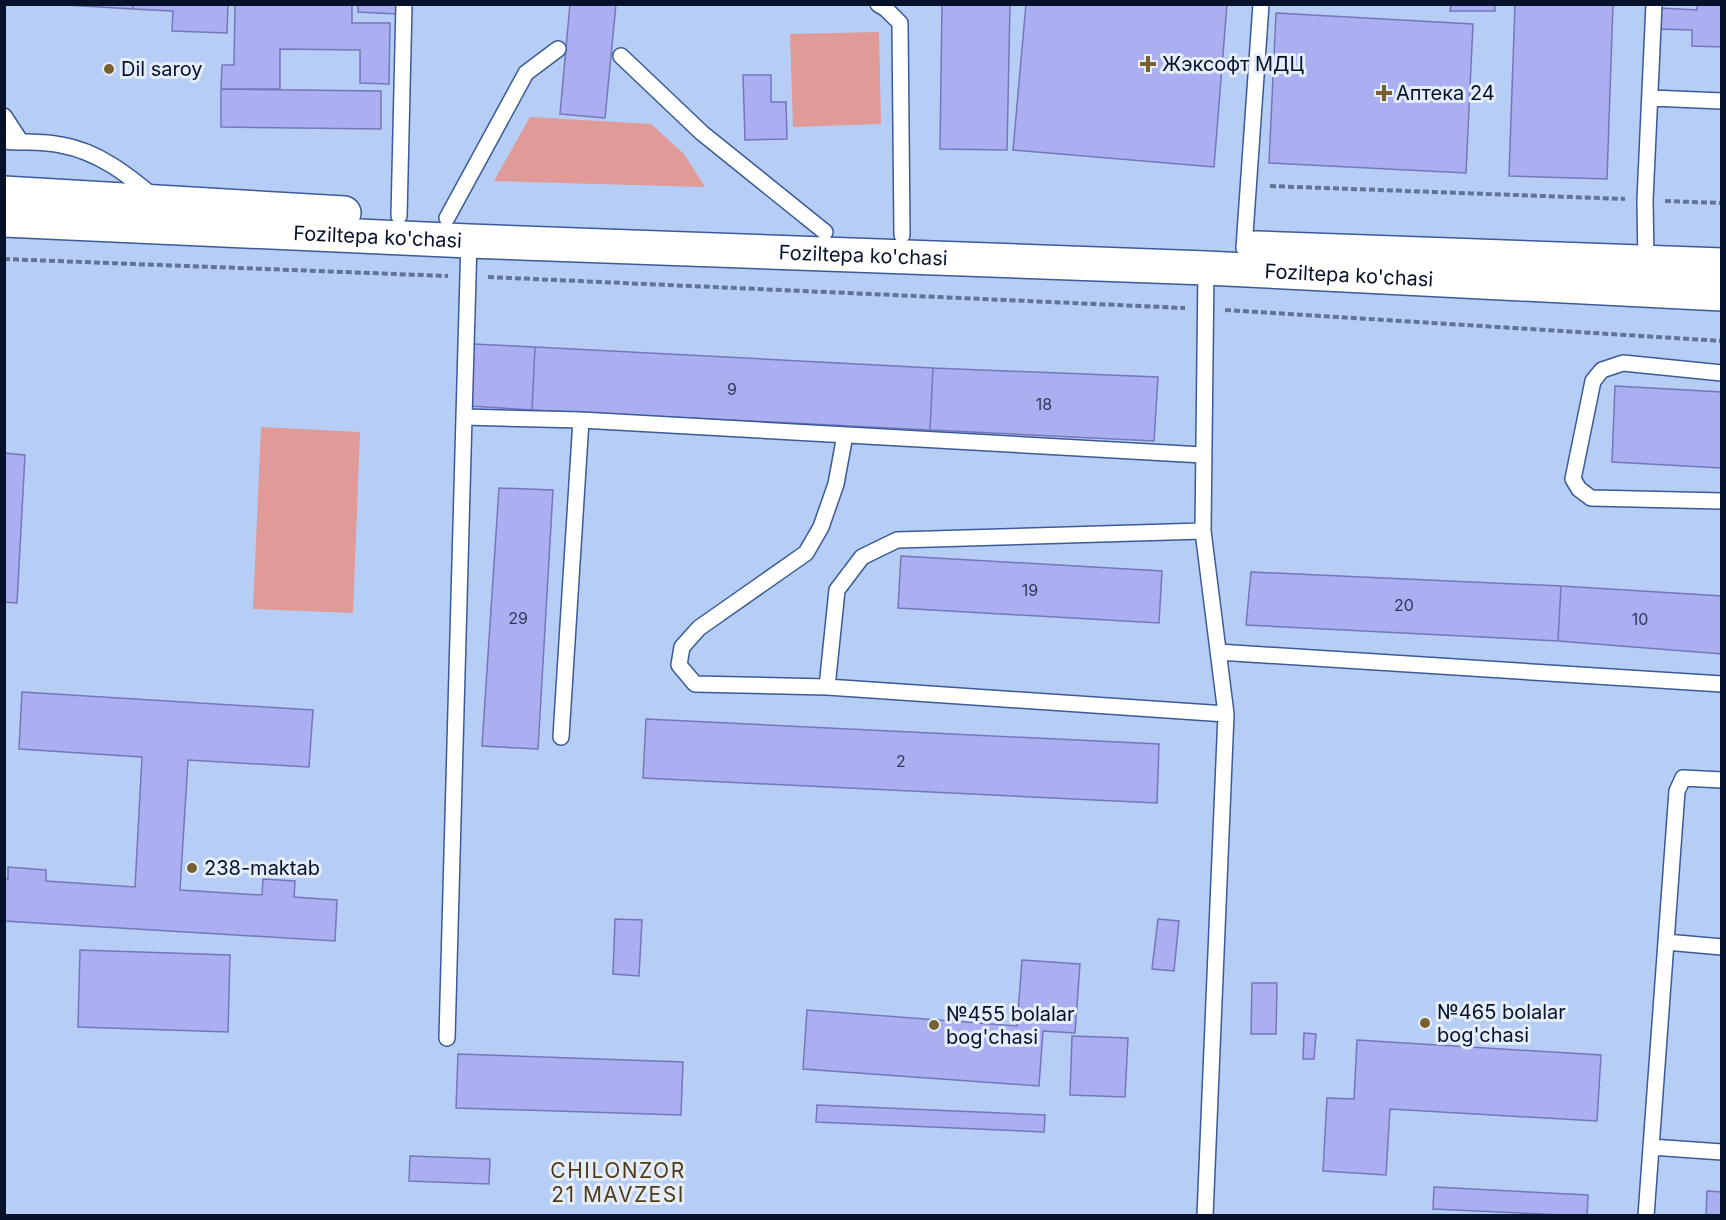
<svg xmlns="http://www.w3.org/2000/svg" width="1726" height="1220" font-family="Inter,sans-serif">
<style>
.green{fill:#e09a98}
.building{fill:#abaef1;stroke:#7577bb;stroke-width:1.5}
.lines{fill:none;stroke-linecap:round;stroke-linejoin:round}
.lane-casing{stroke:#3b5b96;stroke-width:18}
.secondary-casing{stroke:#3b5b96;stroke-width:36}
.path{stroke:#627494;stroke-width:4;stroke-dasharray:6 3;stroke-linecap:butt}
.lane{stroke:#fff;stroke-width:15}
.secondary{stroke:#fff;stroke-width:33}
.poi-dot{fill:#796031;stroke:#e5edfb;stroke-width:2}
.labels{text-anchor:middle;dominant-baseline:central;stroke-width:6;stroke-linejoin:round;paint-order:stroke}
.number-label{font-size:16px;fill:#2f395c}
.poi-label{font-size:20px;fill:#06122a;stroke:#e5edfb;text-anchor:start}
.street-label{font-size:20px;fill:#06122a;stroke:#e5edfb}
.neighbourhood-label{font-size:21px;letter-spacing:1.5px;fill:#4f3b16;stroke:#e5edfb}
</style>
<rect width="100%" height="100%" fill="#b6cdf5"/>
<path class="green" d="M879 32 881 124 793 127 790 34Z
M530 117 651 124 684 154 705 187 494 181Z
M261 427 360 432 353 613 253 609Z"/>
<path class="building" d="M48 4H133V9Z
M133 4H228L227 33 172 31 173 11 133 9Z
M235 4H352V23H390L389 84 360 83V50L280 49V89H221L222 65H234Z
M358 4H396V14L358 12Z
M570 4H616L605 118 560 114Z
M942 4 1010 5 1007 150 940 149Z
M1026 4H1227L1214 167 1013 150Z
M1451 4H1495V11H1450Z
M1515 4H1613L1607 179 1509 176Z
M1697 4H1722V47L1692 46V30L1659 29 1660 8 1697 10Z
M1276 13 1473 24 1466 173 1269 163Z
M743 75H771V102H786L787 139 745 140Z
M221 89 381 91V129L221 127Z
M472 344 535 347 532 410 469 406Z
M535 347 933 368 930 430 532 410Z
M933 368 1158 377 1154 441 930 430Z
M1615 386 1722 392V468L1612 462Z
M4 453 25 455 17 603 4 602Z
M499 488 553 490 538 749 482 746Z
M901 556 1162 571 1159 623 898 608Z
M1251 572 1561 586 1558 641 1246 625Z
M1561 586 1722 596V654L1558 641Z
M22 692 313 710 309 767 188 760 180 890 262 895 263 879 295 881 294 897 337 900 335 941 4 921V879H8V867L46 870V881L135 887 142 757 19 749Z
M646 719 1159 744 1157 803 643 778Z
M615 919 642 920 639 976 613 974Z
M1158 919 1179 921 1174 971 1152 969Z
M80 950 230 955 228 1032 78 1027Z
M1022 960 1080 964 1075 1033 1043 1031 1039 1086 803 1069 807 1010 1017 1026Z
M1252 983H1277L1276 1034H1251Z
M1304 1033 1316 1034 1314 1059H1303Z
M1072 1036 1128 1038 1125 1097 1070 1095Z
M1357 1040 1601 1055 1597 1121 1390 1109 1386 1175 1323 1171 1327 1098 1354 1099Z
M458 1054 683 1062 681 1115 456 1108Z
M817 1105 1045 1115 1044 1132 816 1122Z
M410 1156 490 1159 489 1184 409 1181Z
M1434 1187 1588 1195 1587 1216 1433 1209Z
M1707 1191 1722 1192V1216H1706Z"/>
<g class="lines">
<g class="lane-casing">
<path id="lane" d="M878 4 886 9 900 23 902 235
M621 56 702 133 825 232
M1651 98 1722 101
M4 116 21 142
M4 141C23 143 43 141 61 145 97 151 127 174 154 197
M399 216 404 4
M447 218 526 73 558 49
M469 241 464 417 581 420 1203 455
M1244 248 1261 4
M1646 262 1645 200 1654 4
M1722 373 1623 363 1602 370 1593 381 1573 479 1579 489 1591 498 1722 501
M845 435 836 484 821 527 806 553 699 628 682 647 679 665 695 684 827 687 1226 714
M1218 652 1722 684
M827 687 837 590 862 557 897 540 1203 531
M561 737 581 420
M1666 942 1722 947
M447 1038 464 417
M1651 1147 1722 1152
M1205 1216 1226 714 1203 531 1206 268
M1646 1216 1677 791 1683 778 1722 780"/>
</g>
<g class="secondary-casing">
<g id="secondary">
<path d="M4 193 344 213"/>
<path id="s1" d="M4 220 469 241 1206 268 1722 294"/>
<path d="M1256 248 1722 265"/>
</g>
</g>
<path class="path" d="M1270 186 1625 199
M1665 201 1722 203
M4 259 448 276
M488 277 1185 308
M1225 310 1722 341"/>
<use href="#lane" class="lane"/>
<use href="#secondary" class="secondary"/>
</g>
<g class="poi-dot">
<path d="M1145 55h6v6h6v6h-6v6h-6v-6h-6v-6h6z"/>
<circle cx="109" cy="69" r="6"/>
<path d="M1381 84h6v6h6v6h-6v6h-6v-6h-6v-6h6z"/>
<circle cx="192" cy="868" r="6"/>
<circle cx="1425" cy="1023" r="6"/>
<circle cx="934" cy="1025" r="6"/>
</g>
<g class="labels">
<g class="number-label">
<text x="732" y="389">9</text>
<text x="1044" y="404">18</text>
<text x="1030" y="590">19</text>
<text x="1404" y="605">20</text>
<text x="518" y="618">29</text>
<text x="1640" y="619">10</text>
<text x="901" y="761">2</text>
</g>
<g class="poi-label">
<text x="1162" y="64">Жэксофт МДЦ</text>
<text x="121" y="69">Dil saroy</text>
<text x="1396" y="93">Аптека 24</text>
<text x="204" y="868">238-maktab</text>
<text x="1437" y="1012">№465 bolalar<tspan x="1437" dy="23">bog'chasi</tspan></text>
<text x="946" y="1014">№455 bolalar<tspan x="946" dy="23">bog'chasi</tspan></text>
</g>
<g class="street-label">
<text stroke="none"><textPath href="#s1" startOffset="374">Foziltepa ko'chasi</textPath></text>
<text stroke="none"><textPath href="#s1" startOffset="860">Foziltepa ko'chasi</textPath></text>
<text stroke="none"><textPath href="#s1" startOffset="1346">Foziltepa ko'chasi</textPath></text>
</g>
<g class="neighbourhood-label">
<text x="618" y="1170">CHILONZOR<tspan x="618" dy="24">21 MAVZESI</tspan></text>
</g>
</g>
<rect width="1726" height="1220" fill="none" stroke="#06122a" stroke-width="12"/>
</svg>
